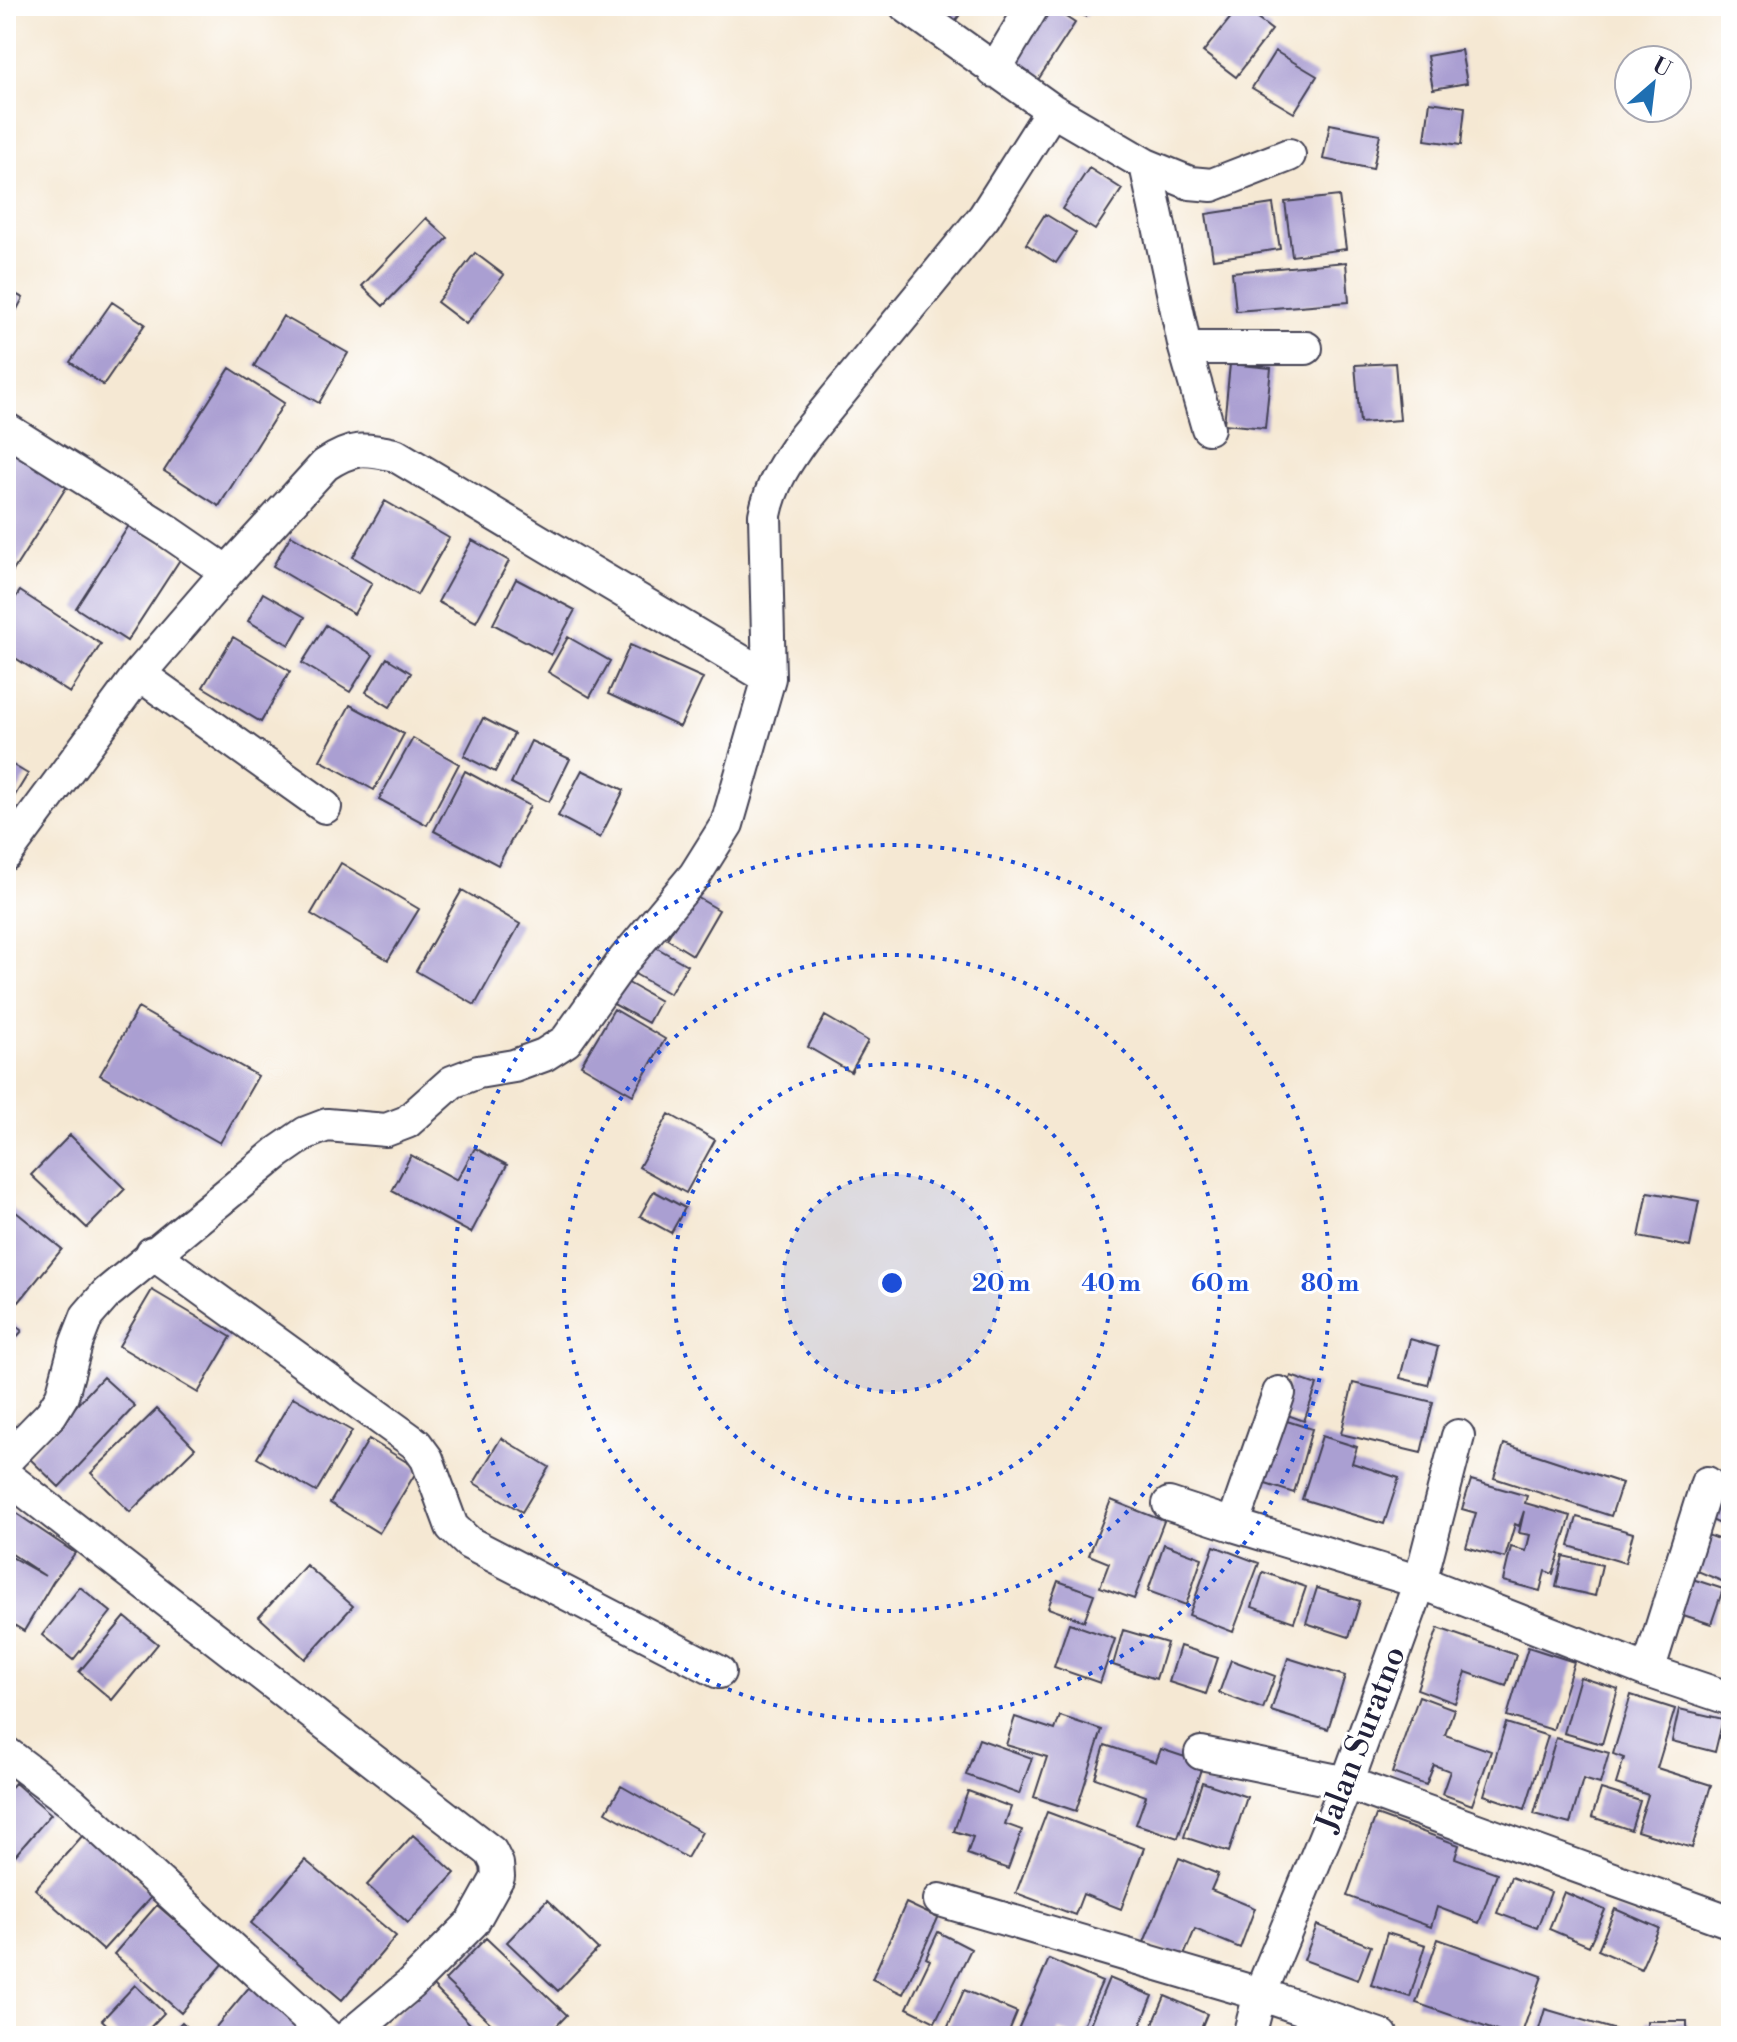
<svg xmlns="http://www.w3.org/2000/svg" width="1737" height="2042" font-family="'Libre Bodoni',serif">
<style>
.building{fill:#aa9fd2}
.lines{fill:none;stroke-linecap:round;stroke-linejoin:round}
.street-casing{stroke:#424052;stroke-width:36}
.street{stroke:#fff;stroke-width:32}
.ring{fill:none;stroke:#1d4ed8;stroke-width:4;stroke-dasharray:4 8}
.labels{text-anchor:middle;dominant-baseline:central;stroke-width:6;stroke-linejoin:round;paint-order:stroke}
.street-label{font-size:32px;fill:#22223b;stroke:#fff}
.centre{fill:#1d4ed8;stroke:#fff;stroke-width:4}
.ring-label{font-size:24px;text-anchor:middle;font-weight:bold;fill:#1d4ed8;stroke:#fff;stroke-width:6;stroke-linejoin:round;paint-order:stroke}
</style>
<rect width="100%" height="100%" fill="#fff"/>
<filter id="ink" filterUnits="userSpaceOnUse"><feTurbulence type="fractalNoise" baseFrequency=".0125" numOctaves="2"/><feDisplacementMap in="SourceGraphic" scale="16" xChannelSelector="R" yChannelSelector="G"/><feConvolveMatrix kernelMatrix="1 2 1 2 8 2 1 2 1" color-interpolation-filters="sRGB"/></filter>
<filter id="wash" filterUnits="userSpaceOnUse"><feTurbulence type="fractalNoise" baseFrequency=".006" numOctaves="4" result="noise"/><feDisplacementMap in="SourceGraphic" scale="32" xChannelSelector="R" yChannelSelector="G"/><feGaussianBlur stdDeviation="1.8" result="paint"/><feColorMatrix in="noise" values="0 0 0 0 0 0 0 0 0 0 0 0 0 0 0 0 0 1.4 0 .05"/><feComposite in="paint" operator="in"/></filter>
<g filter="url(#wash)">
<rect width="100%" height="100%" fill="#f5e8d3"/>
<g id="blocks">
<path class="building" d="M937 6H966L956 20Z
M1038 6H1049L1075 23 1036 83 1002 62Z
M1068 6H1093L1086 17Z
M1240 6 1272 30 1236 77 1203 52Z
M1461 50 1467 83 1433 89 1427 56Z
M1275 51 1317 76 1294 113 1252 88Z
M1430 102 1465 107 1461 145 1425 140Z
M1330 124 1380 134 1373 169 1323 159Z
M1089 168 1122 189 1095 230 1062 209Z
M1339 196 1346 249 1292 256 1285 202Z
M1273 204 1280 249 1213 259 1206 214Z
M1045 214 1076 233 1056 263 1026 244Z
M426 218 448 238 383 306 362 286Z
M475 253 504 275 466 324 437 302Z
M1346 262 1349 302 1236 311 1232 272Z
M6 289 23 298 6 330Z
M112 302 145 324 103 385 70 362Z
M283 316 348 353 319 403 254 366Z
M1395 363 1400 420 1360 423 1355 365Z
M1230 364 1271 368 1265 428 1224 424Z
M230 368 284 403 219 506 164 471Z
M14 444 71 480 6 582V457Z
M385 501 449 538 417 595 353 557Z
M130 524 181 558 127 641 76 608Z
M291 535 372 583 354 614 273 566Z
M472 540 509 561 476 622 438 602Z
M516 579 575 610 551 655 493 624Z
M20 591 101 644 70 693 6 652V612Z
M263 593 305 617 289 645 248 621Z
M326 625 373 655 350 692 302 663Z
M233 637 290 671 261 722 203 687Z
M568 637 610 661 590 697 548 672Z
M630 645 703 678 680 727 608 694Z
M387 658 411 673 390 707 366 692Z
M350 705 404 734 374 790 320 760Z
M483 718 514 734 495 772 464 756Z
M413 738 459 764 427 825 379 799Z
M531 741 570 759 549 802 511 783Z
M6 761 28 774 6 810Z
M582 770 624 790 600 838 558 816Z
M465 771 530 806 498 865 434 831Z
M341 863 419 909 388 960 311 914Z
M462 890 520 924 475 1005 416 971Z
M693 895 719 910 693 955 667 939Z
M645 941 687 965 670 994 628 970Z
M623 980 660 1001 648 1023 610 1002Z
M138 1008 258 1076 220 1143 100 1075Z
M614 1009 665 1039 633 1095 581 1065Z
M825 1016 868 1041 851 1072 808 1047Z
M669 1114 715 1140 686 1193 639 1167Z
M70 1135 125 1189 87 1228 31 1175Z
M475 1148 507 1165 471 1233 392 1191 411 1155 457 1180Z
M654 1191 685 1208 671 1233 640 1216Z
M1648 1192 1699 1201 1690 1247 1639 1237Z
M6 1204 62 1249 19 1302 6 1292Z
M152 1290 231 1337 198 1393 119 1346Z
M6 1317 22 1331 6 1349Z
M1410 1339 1438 1347 1428 1385 1400 1378Z
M1291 1376 1317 1385 1304 1421 1279 1412Z
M103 1377 135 1406 59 1487 28 1457Z
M1353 1383 1433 1402 1421 1453 1341 1434Z
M293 1397 352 1431 316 1492 257 1458Z
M157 1409 195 1448 130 1512 91 1473Z
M1271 1416 1312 1429 1294 1493 1253 1480Z
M1322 1436 1357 1447 1352 1463 1399 1478 1384 1524 1302 1499Z
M501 1438 549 1467 522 1512 474 1483Z
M369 1439 418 1469 379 1533 330 1503Z
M1504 1444 1622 1483 1611 1516 1494 1478Z
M1471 1480 1527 1496 1525 1503 1571 1516 1553 1574 1545 1571 1540 1591 1503 1581 1511 1547 1526 1551 1530 1535 1519 1533 1524 1511 1519 1526 1515 1524 1505 1558 1466 1547 1476 1513 1462 1509Z
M1721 1483 1731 1488V1529L1705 1517Z
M1111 1500 1164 1521 1134 1599 1100 1587 1109 1563 1089 1555Z
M7 1507 75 1553 53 1582 24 1631 6 1620V1554L45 1576 6 1550Z
M1577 1517 1633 1533 1625 1563 1569 1546Z
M1702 1533 1731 1544V1585L1688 1567Z
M1164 1544 1202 1558 1186 1605 1148 1591Z
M1214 1546 1259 1563 1233 1632 1189 1615Z
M1563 1556 1602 1565 1595 1596 1556 1587Z
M306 1565 353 1606 305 1659 259 1617Z
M1263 1572 1306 1587 1294 1622 1252 1607Z
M1683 1576 1723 1589 1711 1624 1671 1611Z
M1058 1581 1094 1594 1084 1621 1048 1608Z
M80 1587 111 1612 73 1660 42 1635Z
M1317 1588 1360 1601 1349 1637 1306 1623Z
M125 1617 158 1644 112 1700 79 1672Z
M1069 1623 1115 1639 1100 1683 1054 1667Z
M1438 1628 1516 1655 1506 1686 1466 1672 1455 1703 1417 1689Z
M1123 1630 1167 1643 1156 1679 1113 1665Z
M1180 1646 1218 1658 1206 1694 1169 1682Z
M1528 1647 1574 1662 1553 1730 1507 1716Z
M1288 1658 1345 1676 1328 1729 1271 1711Z
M1231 1660 1275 1676 1263 1709 1219 1693Z
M1580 1677 1618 1689 1602 1744 1564 1733Z
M1631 1695 1675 1709 1657 1768 1711 1785 1692 1848 1637 1831 1648 1795 1616 1784 1624 1758 1613 1754Z
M1419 1696 1454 1709 1445 1735 1491 1751 1472 1805 1442 1794 1450 1771 1434 1765 1426 1785 1392 1773Z
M1679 1709 1723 1719 1715 1752 1672 1741Z
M1060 1716 1102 1730 1076 1811 1034 1797 1047 1757 1006 1745 1015 1717 1055 1730Z
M1506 1723 1548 1736 1525 1809 1484 1795Z
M1556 1738 1609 1753 1600 1784 1583 1779 1570 1824 1534 1814Z
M979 1739 1032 1758 1019 1794 966 1775Z
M1105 1745 1156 1762 1161 1749 1203 1763 1178 1838 1136 1824 1146 1796 1095 1778Z
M1202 1782 1247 1797 1229 1852 1184 1837Z
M15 1783 51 1814 11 1860 6 1856V1793Z
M621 1786 702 1832 687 1858 606 1812Z
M1601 1789 1640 1801 1631 1830 1592 1817Z
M968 1791 1011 1807 1005 1824 1022 1830 1008 1869 967 1854 973 1837 954 1831Z
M1047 1812 1144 1848 1121 1909 1083 1894 1075 1915 1016 1893Z
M1376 1815 1459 1845 1455 1858 1497 1873 1479 1923 1437 1907 1431 1927 1347 1896Z
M84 1834 153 1895 103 1950 35 1889Z
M413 1835 455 1873 408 1923 367 1885Z
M1179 1858 1218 1874 1211 1890 1255 1908 1240 1948 1195 1929 1183 1958 1144 1942Z
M305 1860 396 1936 342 2000 251 1923Z
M1511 1877 1551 1892 1537 1928 1497 1913Z
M1564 1892 1605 1910 1589 1946 1549 1929Z
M547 1900 598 1949 558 1991 507 1942Z
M906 1903 938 1918 903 1994 872 1979Z
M157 1905 224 1963 181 2013 114 1954Z
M1615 1909 1659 1928 1641 1969 1598 1950Z
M1317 1925 1371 1946 1358 1980 1304 1960Z
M938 1932 971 1949 935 2022 907 2008 930 1960 926 1958Z
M1387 1933 1426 1945 1410 1997 1371 1985Z
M486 1938 567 2015 547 2036H504L445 1980Z
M1438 1939 1542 1976 1521 2036H1511L1416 2003Z
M1049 1959 1102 1982 1078 2036 1059 2030 1056 2036H1015Z
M1109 1978 1153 1996 1136 2036H1085Z
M429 1982 482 2036H393L384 2027Z
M135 1985 164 2013 142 2036H119L102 2020Z
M251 1985 308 2036 210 2034Z
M964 1990 1017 2012 1007 2036H944Z
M1165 1996 1207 2014 1198 2036H1148Z
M1545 2009 1633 2035V2036H1537Z
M1647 2021H1687V2036H1647Z
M182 2022 197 2036H169Z"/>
</g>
</g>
<g filter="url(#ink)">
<use href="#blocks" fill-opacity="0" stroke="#424052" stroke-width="2"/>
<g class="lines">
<g class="street-casing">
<path id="street" d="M906 6 1052 110 1146 165 1190 183 1212 185 1289 155
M994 71 1033 6
M1146 165 1185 348 1208 428
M1185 348H1306
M6 429 166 530 227 572 325 465C352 447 364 448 395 455L769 678
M139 674 325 807
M6 854 139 674 227 572
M152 1253 416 1444 427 1459 452 1527 469 1543 719 1672
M1279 1393 1233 1525 1420 1582 1648 1671 1731 1699
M6 1460 51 1414 62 1396 76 1344 87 1316 107 1293 277 1153 306 1133 327 1125 386 1130 407 1122 452 1082 478 1072 514 1066 544 1055 566 1041 624 960 695 875 727 824 769 678 765 515C771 484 786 462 804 437L984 217 1052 110
M6 1476 491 1852 497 1864 498 1877 473 1922 411 1984 349 2036
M1169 1504 1233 1525
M1648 1671 1707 1483
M6 1753 71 1802 327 2036
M1201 1753 1347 1783 1731 1922
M940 1900 1260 1994 1382 2036
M1249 2036 1260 1994 1347 1783 1420 1582 1458 1436"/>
</g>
<use href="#street" class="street"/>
</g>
</g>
<circle cx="892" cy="1283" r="109" fill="#1d4ed8" fill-opacity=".12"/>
<g class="ring">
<circle cx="892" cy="1283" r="109"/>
<circle cx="892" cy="1283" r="219"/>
<circle cx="892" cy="1283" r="328"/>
<circle cx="892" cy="1283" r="438"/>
</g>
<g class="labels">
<g class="street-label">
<text transform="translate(1361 1739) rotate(-69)">Jalan Suratno</text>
</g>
</g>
<circle cx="892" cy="1283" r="12" class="centre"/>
<g class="ring-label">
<text x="1001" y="1291">20 m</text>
<text x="1111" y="1291">40 m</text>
<text x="1220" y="1291">60 m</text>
<text x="1330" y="1291">80 m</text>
</g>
<rect width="1737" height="2042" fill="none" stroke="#fff" stroke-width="32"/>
<g transform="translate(1653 84) rotate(28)"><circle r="38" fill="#ffffff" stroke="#a7a7b1" stroke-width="2"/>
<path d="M0-6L14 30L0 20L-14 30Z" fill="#1f6fb2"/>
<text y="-12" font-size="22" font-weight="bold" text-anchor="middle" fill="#22223b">U</text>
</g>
</svg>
